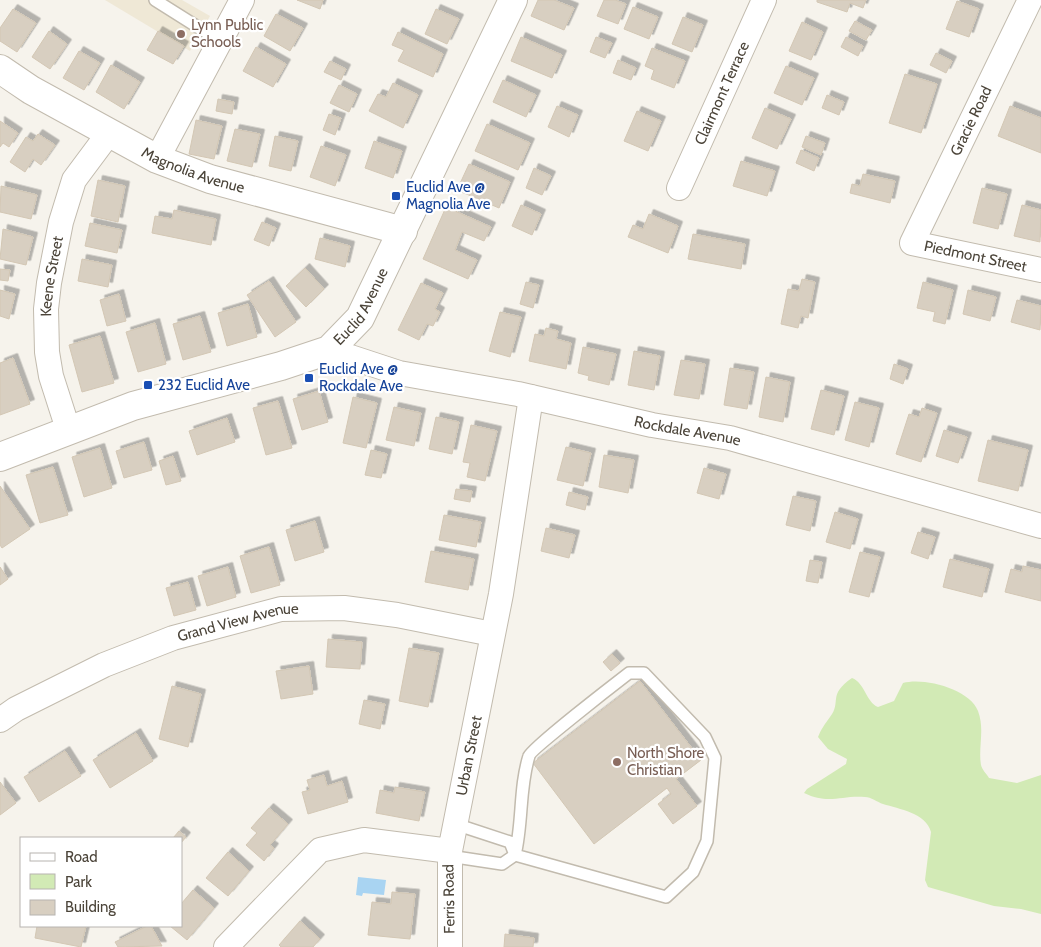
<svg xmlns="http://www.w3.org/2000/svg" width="1041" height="947" font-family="Cabin,sans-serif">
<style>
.education{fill:#efe8d6}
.green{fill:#d2eab5}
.water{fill:#a9d4f2}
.building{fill:#d8cfc1;stroke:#d3c7b4;filter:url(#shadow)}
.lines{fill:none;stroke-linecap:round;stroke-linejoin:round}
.service-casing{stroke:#c2bbae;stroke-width:14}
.minor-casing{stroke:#c2bbae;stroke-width:26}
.tertiary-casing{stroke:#c2bbae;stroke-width:30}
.service{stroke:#fff;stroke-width:11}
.minor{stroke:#fff;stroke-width:24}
.tertiary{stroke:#fff;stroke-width:28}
.education-dot{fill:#8d6e63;stroke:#fff;stroke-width:2}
.transit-dot{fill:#1a4fb4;stroke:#fff;stroke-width:2}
.labels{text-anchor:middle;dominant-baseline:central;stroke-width:4.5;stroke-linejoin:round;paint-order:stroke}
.education-label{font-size:15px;fill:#785e54;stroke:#fff;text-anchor:start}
.street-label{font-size:15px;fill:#4b4439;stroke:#fff}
.transit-label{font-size:15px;fill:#164399;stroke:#fff;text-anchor:start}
</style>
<defs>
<filter id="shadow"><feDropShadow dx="4.5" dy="-4.5" stdDeviation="0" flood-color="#0004"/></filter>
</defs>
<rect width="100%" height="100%" fill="#f6f3ec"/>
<path class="education" d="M105 0H182L210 16 190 51Z"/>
<path class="green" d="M852 678C865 683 866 702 878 707L894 701 903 683C924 677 970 689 978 711 985 729 978 748 981 765 982 770 987 774 989 778L1017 783 1041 775V914L1021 909 994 906 928 887 925 880 931 832C926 813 899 809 883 804 877 802 871 797 865 797 841 795 829 805 804 793L807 789 846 764 847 759 828 749 818 737C821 729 825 724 830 717 842 702 827 695 852 678Z"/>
<path class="water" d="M358 877 386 880 384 895 363 893 362 896 356 895Z"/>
<path class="building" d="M297 0H323L320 9Z
M538 0H554L574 8 564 30 531 16Z
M604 0H615L626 4 618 24 597 16Z
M817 0H866L863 8 850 3 847 12 817 2Z
M957 1 979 9 969 37 946 29Z
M633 7 658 17 649 39 624 29Z
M13 9 36 23 17 52 0 41V28Z
M436 9 459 19 447 44 425 34Z
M276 14 303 28 290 51 264 36Z
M683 17 703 25 692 52 672 44Z
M855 21 872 30 866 40 849 31Z
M802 22 823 32 811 60 789 51Z
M49 31 67 44 50 69 32 57Z
M158 31 184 46 173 64 147 50Z
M398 32 443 54 433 77 398 61 404 50 392 45Z
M521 37 562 55 552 78 511 61Z
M596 37 612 43 605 58 590 52Z
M846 37 863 46 858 56 841 47Z
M256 47 286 64 273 87 243 71Z
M652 48 685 61 674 88 651 79 654 70 645 66Z
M79 51 100 63 84 90 63 78Z
M936 53 952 61 946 73 930 65Z
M618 60 636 68 631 80 613 73Z
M330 61 346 69 341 80 324 72Z
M111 65 140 82 124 109 96 92Z
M786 66 814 78 802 105 774 93Z
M905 74 937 84 921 133 889 123Z
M503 80 536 95 526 117 493 102Z
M393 83 418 95 403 128 369 111 378 94 386 97Z
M339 85 357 94 349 112 330 103Z
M827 95 844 102 839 115 822 108Z
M218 99 234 102 232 114 216 111Z
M557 106 578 115 569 137 548 127Z
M1010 106 1041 118V153L998 136Z
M765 108 791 119 777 149 752 138Z
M637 111 661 121 648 151 624 141Z
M329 114 341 118 335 135 323 130Z
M196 120 222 126 214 159 189 154Z
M0 121 18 133 9 147 3 143 0 147Z
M487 124 530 143 518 170 475 151Z
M235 129 260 134 252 167 227 161Z
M38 134 55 145 41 165 33 159 25 172 10 162 26 137 33 141Z
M275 136 298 141 291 171 269 166Z
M806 136 825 143 821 155 802 147Z
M374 141 402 151 393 178 365 168Z
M321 146 346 155 335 186 310 177Z
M801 150 819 158 814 171 796 163Z
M741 161 775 171 767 196 733 186Z
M469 164 510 182 499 208 457 190Z
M534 168 551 176 542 195 526 188Z
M863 174 895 181 890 203 850 193 852 184 860 186Z
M98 180 125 186 118 222 91 216Z
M1 186 37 195 31 219 0 212Z
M982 188 1007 194 998 229 973 223Z
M521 205 541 214 532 235 512 226Z
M1022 205 1041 210 1040 242 1014 236Z
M446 207 491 227 484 241 462 232 455 250 477 260 468 279 423 259Z
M174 210 216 219 211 245 152 233 155 216 172 219Z
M649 214 678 226 668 253 628 237 633 225 643 229Z
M262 222 276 228 269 246 254 240Z
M90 223 122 230 117 253 85 246Z
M3 229 33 237 26 265 0 259Z
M693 234 745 244 741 269 688 259Z
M320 238 350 246 345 267 315 259Z
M82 259 112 265 108 287 78 281Z
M305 268 324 289 306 307 286 286Z
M0 269 10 270 8 281 0 280Z
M802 279 815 282 808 318 801 316 798 328 781 324 788 289 799 291Z
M269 281 296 322 275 337 247 295Z
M526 282 539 285 533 308 520 304Z
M923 282 953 290 945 324 933 321 935 312 917 308Z
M421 283 443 293 435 309 440 312 433 326 427 324 419 340 398 330Z
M0 290 15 294 9 319 0 316Z
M968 290 996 297 990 321 963 314Z
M119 294 126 321 107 326 100 300Z
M1017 300 1041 306 1040 330 1011 322Z
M248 304 257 337 227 346 218 313Z
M500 312 521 317 510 357 489 351Z
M200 316 211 352 183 360 173 324Z
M155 323 166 364 138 372 126 332Z
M546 328 558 331 556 339 571 343 566 369 529 361 535 334 544 336Z
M100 336 114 383 82 392 69 345Z
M583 347 616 354 609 385 588 380 589 376 578 373Z
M634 351 660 356 654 390 628 385Z
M13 358 30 404 0 415V363Z
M681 360 705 364 699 399 674 395Z
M894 364 908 369 903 384 890 379Z
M730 368 754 372 747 409 724 405Z
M766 377 790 382 783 422 759 417Z
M821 390 844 396 834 435 811 429Z
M319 391 328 422 302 430 293 399Z
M353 397 377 403 366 448 343 443Z
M278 401 292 448 266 455 253 408Z
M855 402 879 408 869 447 845 440Z
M394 407 421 413 414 446 386 440Z
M922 408 937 413 921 462 896 454 909 414 919 417Z
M436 417 459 422 452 454 429 449Z
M227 418 235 442 197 455 189 431Z
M471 425 497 431 485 481 467 477 470 463 463 462Z
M944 430 967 437 958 463 936 456Z
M988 440 1028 450 1018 491 978 481Z
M144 442 152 470 124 478 116 451Z
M566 447 591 453 583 486 557 480Z
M100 448 112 488 84 497 72 457Z
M371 450 387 454 381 478 365 475Z
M604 455 634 460 628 493 599 487Z
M173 456 181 481 166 485 159 461Z
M53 467 68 515 40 523 26 475Z
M704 468 726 474 719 499 697 493Z
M0 486 30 529 2 548 0 545Z
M456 489 472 491 470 502 454 499Z
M569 492 588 497 585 510 566 505Z
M793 496 816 501 810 531 786 525Z
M835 512 858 519 850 549 826 542Z
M444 515 481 522 476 547 439 540Z
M315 521 324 552 295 561 286 530Z
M546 528 575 535 569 558 541 551Z
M918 532 935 537 928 559 911 553Z
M269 547 280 585 251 593 240 556Z
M431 551 474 559 468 590 425 582Z
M860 552 880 557 869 597 849 592Z
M950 559 989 569 982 597 943 587Z
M810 560 822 562 818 583 806 581Z
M1023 566 1041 570V601L1005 592 1011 569 1022 572Z
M0 567 8 579 0 585Z
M228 567 236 597 207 606 198 576Z
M188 582 196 610 174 616 166 588Z
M328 639 362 642 360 669 326 667Z
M409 648 439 653 428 707 399 701Z
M612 654 620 663 611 671 603 662Z
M309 666 313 694 281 699 276 671Z
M640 681 701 760 676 779 697 806 673 824 658 804 671 794 667 788 594 844 533 763Z
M172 686 201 694 188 747 159 739Z
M364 700 385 704 380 729 359 724Z
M136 733 153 761 110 788 93 760Z
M65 751 81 776 39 802 24 777Z
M324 775 327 786 342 781 348 802 308 814 302 792 310 790 307 780Z
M0 782 16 803 0 815Z
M395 787 425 792 419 821 376 813 380 790 394 793Z
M269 808 288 824 270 845 274 848 264 861 246 845 257 833 251 828Z
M179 831 186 837 181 843V838H173Z
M228 852 249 871 228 896 206 878Z
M193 890 214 908 187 940 170 926H181V904Z
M392 892 415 894 410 939 368 935 372 902 391 904Z
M300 921 320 939 313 947H281L279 945Z
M37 926H86L81 947 35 938Z
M147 926H151L162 946 118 947 115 942Z
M505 934 534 938 533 947H504Z"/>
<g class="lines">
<g class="service-casing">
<path id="service" d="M155 0 220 41
M455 824 510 842 515 855
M449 856 502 864 515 855C523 822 519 788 529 756 531 749 616 683 629 673H644L705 737 715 758 707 841 693 872 666 897 515 855"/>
</g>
<g class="minor-casing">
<g id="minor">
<path id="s1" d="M1030 0 912 243 1041 270"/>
<path d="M157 159 242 0"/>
<path id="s2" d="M679 188 764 0"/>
<path id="s3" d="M329 350 399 373 518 394 652 425 730 438 1041 526"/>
<path id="s4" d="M68 429 51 376 47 352 46 309 49 283 61 222 74 180 109 133"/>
<path id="s5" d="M0 720 16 709 104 665 173 638 281 609 344 608 397 615 492 634"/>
<path d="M450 851V947"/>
<path id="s6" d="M226 947 320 850 364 840 450 851 501 594 531 397"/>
</g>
</g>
<g class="tertiary-casing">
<g id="tertiary">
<path id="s7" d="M0 69 31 90 157 159 210 179 403 231"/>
<path id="s8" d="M0 457 133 406 281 366 329 350 360 318 513 0"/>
</g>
</g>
<use href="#service" class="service"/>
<use href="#minor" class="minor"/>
<use href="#tertiary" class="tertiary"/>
</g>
<g class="education-dot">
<circle cx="181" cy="34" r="5"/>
<circle cx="617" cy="762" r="5"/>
</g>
<g class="transit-dot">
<rect x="391" y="191" width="10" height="10" rx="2.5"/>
<rect x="304" y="373" width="10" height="10" rx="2.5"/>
<rect x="143" y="380" width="10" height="10" rx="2.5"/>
</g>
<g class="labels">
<g class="education-label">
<text x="191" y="25">Lynn Public<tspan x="191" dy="17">Schools</tspan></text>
<text x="627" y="753">North Shore<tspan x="627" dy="17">Christian</tspan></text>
</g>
<g class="street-label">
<text stroke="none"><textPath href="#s2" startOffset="104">Clairmont Terrace</textPath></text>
<text transform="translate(971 121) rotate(-64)">Gracie Road</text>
<text stroke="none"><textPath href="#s7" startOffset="219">Magnolia Avenue</textPath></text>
<text stroke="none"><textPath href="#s1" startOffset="335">Piedmont Street</textPath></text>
<text stroke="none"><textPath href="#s4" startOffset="156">Keene Street</textPath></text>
<text stroke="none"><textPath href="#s8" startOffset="401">Euclid Avenue</textPath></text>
<text stroke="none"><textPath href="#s3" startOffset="368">Rockdale Avenue</textPath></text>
<text stroke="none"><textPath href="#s5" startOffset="259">Grand View Avenue</textPath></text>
<text stroke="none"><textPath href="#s6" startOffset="364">Urban Street</textPath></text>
<text transform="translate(449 899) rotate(-91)">Ferris Road</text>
</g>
<g class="transit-label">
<text x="406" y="187">Euclid Ave @<tspan x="406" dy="17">Magnolia Ave</tspan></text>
<text x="319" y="369">Euclid Ave @<tspan x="319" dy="17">Rockdale Ave</tspan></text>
<text x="158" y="385">232 Euclid Ave</text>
</g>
</g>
<rect x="20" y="837" width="162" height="90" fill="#ffffff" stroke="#b7b4b0"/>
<rect x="30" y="853" width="25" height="8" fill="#ffffff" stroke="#b7b4b0"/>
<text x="65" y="862" font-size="15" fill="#4b4439">Road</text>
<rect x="30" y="874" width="25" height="15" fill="#d2eab5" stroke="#b7b4b0"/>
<text x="65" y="887" font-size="15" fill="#4b4439">Park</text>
<rect x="30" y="900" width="25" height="15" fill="#d8cfc1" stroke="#b7b4b0"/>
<text x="65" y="912" font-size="15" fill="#4b4439">Building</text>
</svg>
